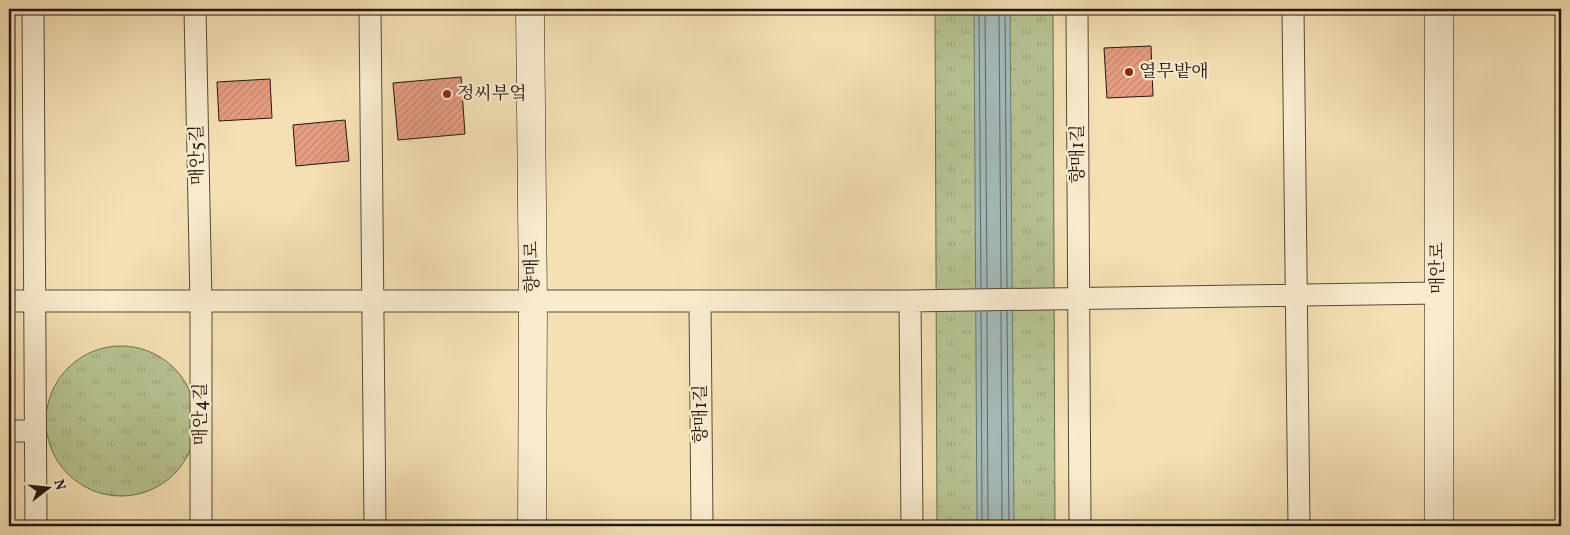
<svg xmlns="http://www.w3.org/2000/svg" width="1570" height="535" font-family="Vollkorn,'Noto Serif KR',serif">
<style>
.grass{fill:url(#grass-dots);stroke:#6c6d50}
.park{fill:url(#park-tufts);stroke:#6c6d50}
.water{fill:#a2bab9;stroke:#6f7975}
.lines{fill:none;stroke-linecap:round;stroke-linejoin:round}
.shore{stroke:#626864;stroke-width:1}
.building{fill:url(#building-hatch);stroke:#231710}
.street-casing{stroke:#574939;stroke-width:23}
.secondary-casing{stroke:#231710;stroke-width:29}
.path{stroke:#231710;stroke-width:3;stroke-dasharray:1 2.5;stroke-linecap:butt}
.street{stroke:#f8ebce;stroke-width:21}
.secondary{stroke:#f8ebce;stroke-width:28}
.poi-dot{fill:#8f2418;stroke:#f8ebce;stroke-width:2}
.labels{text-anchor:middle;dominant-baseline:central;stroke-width:4.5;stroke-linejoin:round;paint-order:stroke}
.poi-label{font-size:18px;fill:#231710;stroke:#f8ebce;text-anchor:start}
.street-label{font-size:18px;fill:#231710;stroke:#f8ebce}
</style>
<defs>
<pattern id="grass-dots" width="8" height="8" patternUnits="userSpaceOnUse" patternTransform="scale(1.25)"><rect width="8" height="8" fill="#b6c391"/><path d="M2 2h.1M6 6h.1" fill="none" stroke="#9ca77c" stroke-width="1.8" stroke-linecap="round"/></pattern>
<pattern id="park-tufts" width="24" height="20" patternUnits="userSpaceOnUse" patternTransform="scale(1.25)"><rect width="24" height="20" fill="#b6c391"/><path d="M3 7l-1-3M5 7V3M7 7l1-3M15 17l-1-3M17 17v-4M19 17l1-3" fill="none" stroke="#9ca77c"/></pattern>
<pattern id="building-hatch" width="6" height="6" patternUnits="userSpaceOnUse" patternTransform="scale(1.25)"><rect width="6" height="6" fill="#e69d83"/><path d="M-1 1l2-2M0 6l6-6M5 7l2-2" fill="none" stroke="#c58670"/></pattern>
</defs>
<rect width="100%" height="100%" fill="#f4e0b4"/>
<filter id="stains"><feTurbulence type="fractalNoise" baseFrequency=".004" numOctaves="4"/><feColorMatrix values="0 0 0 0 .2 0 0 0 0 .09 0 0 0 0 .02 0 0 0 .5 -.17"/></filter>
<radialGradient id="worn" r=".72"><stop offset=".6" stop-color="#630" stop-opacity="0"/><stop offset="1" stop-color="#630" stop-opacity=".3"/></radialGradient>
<path class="grass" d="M1561 140V526H1556Z"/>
<path class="park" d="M935 9H1053L1055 526H937Z
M46 421a75 75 0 1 1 150 0a75 75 0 1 1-150 0Z"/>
<path class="water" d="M974 9H1010L1014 526H977Z"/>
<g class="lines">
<path class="shore" d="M979 9 981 288
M985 9 987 288
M999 9 1001 288
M1005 9 1007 288
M1007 311 1009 526
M981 312 982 526
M987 312 988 526
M1001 312 1002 526"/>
</g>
<path class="building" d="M1151 46 1153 96 1107 98 1104 48Z
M461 77 465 134 398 140 393 83Z
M270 79 272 118 219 121 217 82Z
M345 120 349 161 296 166 293 125Z"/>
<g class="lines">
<g class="street-casing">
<path id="street" d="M33 9 36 526
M195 9 201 302V526
M370 9 375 526
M1077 9 1080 526
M1293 9 1299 526
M9 301H910L1438 293
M910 301 912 526
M700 303 702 526
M9 431H35"/>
</g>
<g class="secondary-casing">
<path id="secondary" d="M530 9 533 302 532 526
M1439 9V526"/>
</g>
<path class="path" d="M10 452V526"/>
<use href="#street" class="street"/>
<use href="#secondary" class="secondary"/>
</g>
<g class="poi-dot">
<circle cx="1129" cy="72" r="5"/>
<circle cx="447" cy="94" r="5"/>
</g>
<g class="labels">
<g class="poi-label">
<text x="1139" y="72">열무밭애</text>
<text x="457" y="94">정씨부엌</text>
</g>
<g class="street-label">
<text transform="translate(1078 154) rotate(-90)">향매1길</text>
<text transform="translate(198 155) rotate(-91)">매안5길</text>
<text transform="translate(533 267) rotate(-91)">향매로</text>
<text transform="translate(1438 268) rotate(-90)">매안로</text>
<text transform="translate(201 414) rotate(-90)">매안4길</text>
<text transform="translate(701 414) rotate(-90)">향매1길</text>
</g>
</g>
<rect width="1570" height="535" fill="none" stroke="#f4e0b4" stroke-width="30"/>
<rect x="10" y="10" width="1550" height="515" fill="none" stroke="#231710" stroke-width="2.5"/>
<rect x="15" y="15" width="1540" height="505" fill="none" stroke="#231710"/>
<g transform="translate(48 488) rotate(74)" stroke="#f8ebce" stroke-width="4" paint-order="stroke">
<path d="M0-4L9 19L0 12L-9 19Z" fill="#231710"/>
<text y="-8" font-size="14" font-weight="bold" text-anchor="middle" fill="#231710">N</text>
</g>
<rect width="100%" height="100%" filter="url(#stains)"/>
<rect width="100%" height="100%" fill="url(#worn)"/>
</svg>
